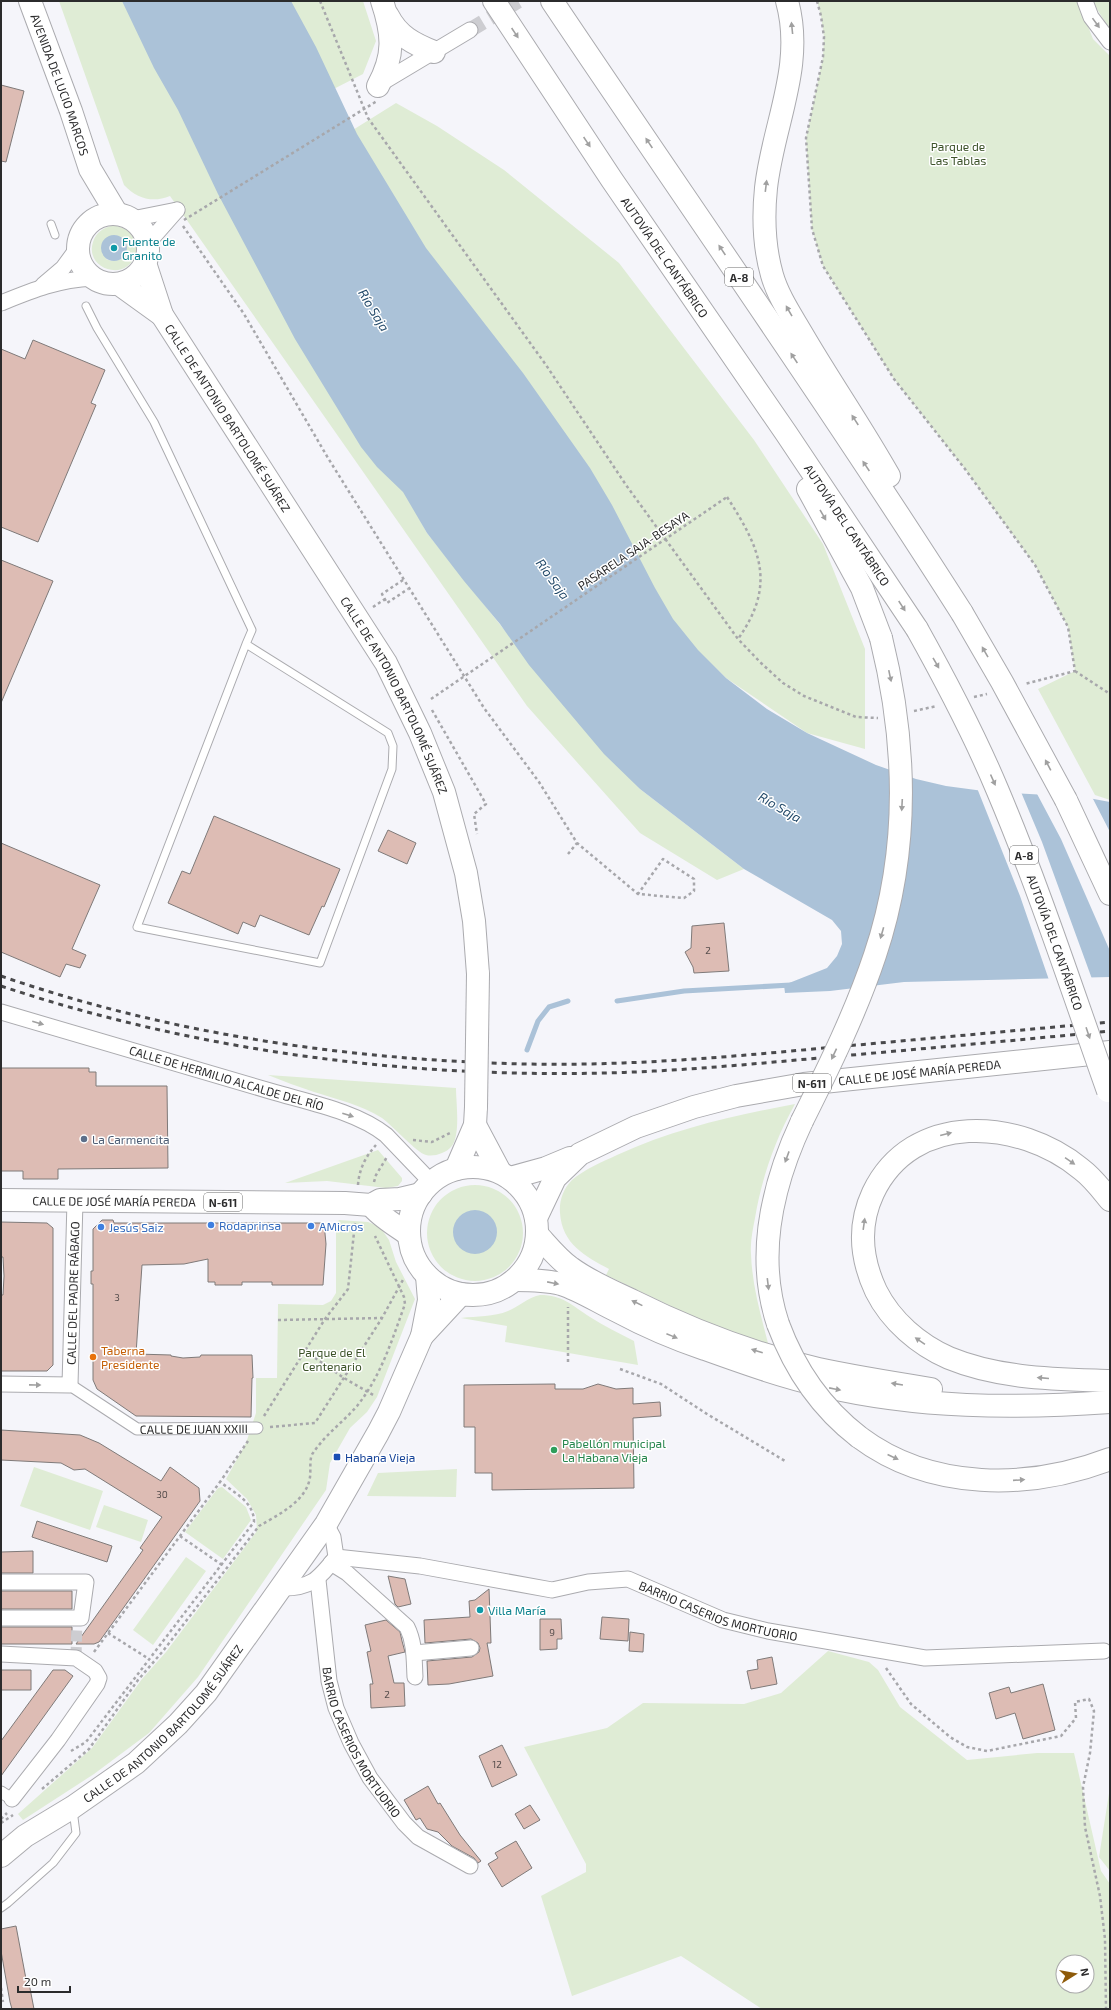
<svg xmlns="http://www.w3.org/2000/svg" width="1111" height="2010" font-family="'Exo 2',sans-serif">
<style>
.green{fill:#dfecd5;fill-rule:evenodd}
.water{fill:#abc2d8}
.pier{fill:#f5f5fa}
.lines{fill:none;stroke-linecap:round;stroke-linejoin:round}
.stream{stroke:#abc2d8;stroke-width:5}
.building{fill:#ddbcb4;stroke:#7f7a79}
.pedestrian-tunnel{stroke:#cdcdd1;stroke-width:11;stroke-dasharray:11 5.5;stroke-linecap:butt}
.minor-tunnel{stroke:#cdcdd1;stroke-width:15;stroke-dasharray:15 8;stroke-linecap:butt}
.service-casing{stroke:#ababaf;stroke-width:9}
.pedestrian-casing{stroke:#ababaf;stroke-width:13}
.minor-casing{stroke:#ababaf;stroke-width:17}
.primary-casing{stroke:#ababaf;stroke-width:24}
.trunk-casing{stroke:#ababaf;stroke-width:24}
.motorway-casing{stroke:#ababaf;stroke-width:24}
.path{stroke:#a7a7ab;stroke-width:2.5;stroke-dasharray:3 3;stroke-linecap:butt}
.service{stroke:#fff;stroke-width:7}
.pedestrian{stroke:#fff;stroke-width:11}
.minor{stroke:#fff;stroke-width:15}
.primary{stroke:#fff;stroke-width:22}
.trunk{stroke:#fff;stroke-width:22}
.motorway{stroke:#fff;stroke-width:22}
.rail{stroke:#49494b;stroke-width:3;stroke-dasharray:5 5;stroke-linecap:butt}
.primary-bridge-casing{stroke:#ababaf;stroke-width:24;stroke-linecap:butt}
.motorway-bridge-casing{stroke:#ababaf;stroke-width:24;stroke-linecap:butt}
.path-bridge{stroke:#a7a7ab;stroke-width:2.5;stroke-dasharray:3 3;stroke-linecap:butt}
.primary-bridge{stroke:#fff;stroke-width:22}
.motorway-bridge{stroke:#fff;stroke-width:22}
.oneway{fill:#a0a0a0}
.culture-dot{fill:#0f9aa8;stroke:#fff;stroke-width:1.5}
.service-dot{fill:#5c6f8a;stroke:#fff;stroke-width:1.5}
.shop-dot{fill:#3f7fe0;stroke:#fff;stroke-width:1.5}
.food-dot{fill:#e8710a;stroke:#fff;stroke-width:1.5}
.leisure-dot{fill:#2e9e5b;stroke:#fff;stroke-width:1.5}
.transit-dot{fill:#1a4fb4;stroke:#fff;stroke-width:1.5}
.labels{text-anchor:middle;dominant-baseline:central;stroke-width:3;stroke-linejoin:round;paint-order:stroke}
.number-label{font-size:10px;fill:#584f4e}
.shield{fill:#fff;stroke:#6b6b6b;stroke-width:1}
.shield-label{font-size:11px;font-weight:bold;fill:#2b2b2c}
.street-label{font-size:12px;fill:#2b2b2c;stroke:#fff}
.park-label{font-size:12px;fill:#3d532a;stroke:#fff}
.culture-label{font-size:12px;fill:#0d838f;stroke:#fff;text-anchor:start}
.service-label{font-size:12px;fill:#4e5e75;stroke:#fff;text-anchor:start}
.shop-label{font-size:12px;fill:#366cbe;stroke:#fff;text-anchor:start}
.food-label{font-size:12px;fill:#c56008;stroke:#fff;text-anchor:start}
.leisure-label{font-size:12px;fill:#27864d;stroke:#fff;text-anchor:start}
.transit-label{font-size:12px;fill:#164399;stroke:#fff;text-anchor:start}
.water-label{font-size:13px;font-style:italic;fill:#234a6a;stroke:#fff}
</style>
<rect width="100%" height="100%" fill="#f5f5fa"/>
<path class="green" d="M59 1H135L427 533 570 712 640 789 744 869 717 880 640 833 527 706 170 196C153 203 137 199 124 185Z
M273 1H363L376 41 363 74 318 97Z
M817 1H1078L1093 39 1110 56V800L1095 795 1038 689 1075 671 1068 627 1035 565 965 469 894 379 823 266 812 229 806 138 823 57 824 37 821 16Z
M1092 1H1110V30Z
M396 103 437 126 504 170 619 263 754 440 823 544 865 649V749L807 733 726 678 635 591 340 138Z
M114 225 128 230 137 243C137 286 83 272 93 242 96 232 103 228 114 225ZM115 235 123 238 127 246 123 258C117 261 112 262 106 259Z
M268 1075 456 1088C456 1103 461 1136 451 1147 446 1153 434 1157 426 1155 417 1153 393 1126 382 1118 362 1105 336 1099 314 1092 299 1087 283 1081 268 1075Z
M795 1104C775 1140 762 1177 755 1218 753 1229 750 1242 751 1254 752 1285 761 1316 769 1347L706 1323 606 1275 609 1269C585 1256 562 1244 560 1213 559 1201 563 1189 572 1180 585 1169 602 1162 617 1155 677 1128 732 1116 795 1104Z
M378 1150 402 1178V1181L398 1186 386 1188 327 1181 285 1183Z
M427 1233a48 48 0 1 1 96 0a48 48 0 1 1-96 0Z
M339 1220 368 1222 380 1227 389 1240 396 1262 415 1299 377 1397 367 1412 350 1428 330 1463 326 1490 198 1677 149 1733 94 1774 23 1820 18 1814 92 1748 142 1679 166 1652 257 1531 256 1515 247 1499 226 1479 246 1443 256 1413V1378H277L278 1304 323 1305 331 1301 336 1293V1224Z
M540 1295C563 1295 571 1305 590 1317 604 1326 619 1333 634 1341L638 1365 505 1342 507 1326 461 1318C477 1316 494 1317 508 1311 520 1306 527 1298 540 1295Z
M34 1467 103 1491 90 1530 20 1506Z
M457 1469 456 1497 367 1496 378 1473Z
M222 1487 246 1507 251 1520 223 1559 185 1532 218 1488Z
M104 1505 148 1520 141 1542 96 1527Z
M186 1557 206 1571 153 1645 133 1630Z
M828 1651 869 1662 878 1670 900 1707 967 1760 1037 1753H1074L1101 1871 1110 1884V2009H762L681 1956 572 1996 541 1896 586 1872V1864L524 1747 607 1728 643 1703 744 1704 781 1693ZM1063 1962H1087V1986H1063Z
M1110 1787V1871L1099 1857Z"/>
<path class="water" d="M122 1H291L316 47 357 134 426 248 523 373 590 468 612 505 655 588 673 619 698 650 726 678 767 709 807 733 876 765 916 779 946 786 991 792 1083 797 1110 802V977L904 982 830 991 785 993 784 985 827 968 837 956 842 944 841 931 832 920 744 869 640 789 604 754 529 665 500 624 464 581 427 533 403 492 377 467 361 447 295 339 218 194 178 110 154 68Z
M101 248a13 13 0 1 1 26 0a13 13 0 1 1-26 0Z
M453 1232a22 22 0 1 1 44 0a22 22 0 1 1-44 0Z"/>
<path class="pier" d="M977 788 1021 792 1042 842 1092 979 1049 980 1020 896Z
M1036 792 1092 797 1110 832V951L1061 839Z"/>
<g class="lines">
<path class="stream" d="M617 1001 684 991 791 985
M527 1050 538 1021 549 1007 568 1001"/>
</g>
<path class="building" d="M1 85 24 91 6 162 1 161Z
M33 340 105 370 91 403 96 405 38 542 1 527V349L25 359Z
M1 560 53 581 1 703Z
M214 816 340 869 324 907 322 906 309 935 260 915 255 927 243 922 238 934 168 903 182 871 190 874Z
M388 830 416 843 407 864 378 851Z
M1 843 100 885 72 949 86 955 80 968 66 964 60 977 1 952Z
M724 923 729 971 694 973 693 967 685 952 691 948 692 926Z
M1 1068H89V1072H96V1086H167L168 1168 58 1169V1179H23V1171H1Z
M102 1220H113L114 1223H324L326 1244 323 1285H272V1282H242V1285H215V1282H208V1259L184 1264 142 1265 136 1354 171 1355V1356L183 1358 200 1357 201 1355H252L253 1378H252L251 1417 136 1416 97 1389 93 1380V1284H91V1271H93V1229Z
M1 1222 47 1223 53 1228V1365L47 1371H1V1295H3L4 1276 3 1257H1Z
M555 1384V1389H583L598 1384 616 1389 633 1388V1404L660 1402 661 1416 633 1418 634 1488 492 1490V1473H475V1427H464V1385Z
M1 1430 80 1435 99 1443 161 1481 170 1467 199 1488 200 1501 99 1642 94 1644H76L143 1550 140 1548 162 1517 85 1469 74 1470 61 1463 1 1460Z
M37 1521 112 1546 107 1562 32 1537Z
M33 1551V1573H1V1552Z
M388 1576 405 1579 411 1604 398 1607 395 1604Z
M489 1589 491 1643H487L493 1676 449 1684 428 1685 427 1661 472 1657 479 1652 480 1648 478 1643 471 1639 425 1643 424 1620 470 1617 469 1601 475 1600Z
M1 1591H72V1609H1Z
M602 1617 629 1619 628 1641 600 1639Z
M540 1619H561L562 1639H557V1649L540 1650Z
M386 1620 400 1632 402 1641 405 1652 388 1656 394 1683H404L405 1706 371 1708 370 1684H373L367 1652 371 1651 365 1625Z
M1 1627H72V1644H1Z
M630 1632 644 1634 643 1652 629 1651Z
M772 1657 777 1684 751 1689 747 1671 758 1669 757 1660Z
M1 1670H31V1690H1Z
M53 1670H65L73 1676 1 1776V1741Z
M1043 1684 1055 1730 1023 1739 1015 1713 996 1719 989 1693 1009 1687 1011 1693Z
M502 1745 517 1775 492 1787 479 1756Z
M428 1786 438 1804 440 1803 460 1835 481 1861 478 1863 474 1858 452 1846 438 1832 427 1829 420 1818 416 1820 404 1800Z
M530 1805 540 1820 524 1829 515 1814Z
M516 1841 532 1868 502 1887 488 1864 498 1858 495 1853Z
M16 1926 26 1979 28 1978 34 2009H12L10 2002 1 1951V1929Z"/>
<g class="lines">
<path class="pedestrian-tunnel" d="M76 1658 77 1618"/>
<path class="minor-tunnel" d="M470 30 518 1"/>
<g class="service-casing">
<path id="service" d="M51 224 55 235
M86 306 97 328 154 422 252 630 246 644 137 927 320 963 392 769 393 746 388 733 246 644
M1 1908 8 1903 53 1863 76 1833 73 1810"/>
</g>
<g class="pedestrian-casing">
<g id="pedestrian">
<path id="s1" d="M70 1385 137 1429 257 1428"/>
<path d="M1 1792 12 1799"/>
</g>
</g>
<g class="minor-casing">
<g id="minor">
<path d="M1085 1 1091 17 1110 42"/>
<path d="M378 85 470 30"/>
<path d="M132 219 177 210"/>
<path d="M148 243 177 210"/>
<path d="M43 285 63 268 79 246"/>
<path d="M1 303C33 290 57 280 93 278"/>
<path id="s2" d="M1 1012C91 1038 181 1064 270 1091 307 1102 356 1111 386 1135L431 1182"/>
<path id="s3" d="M1 1384 70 1385 75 1201"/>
<path id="s4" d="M336 1557 420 1566 552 1590 588 1582 628 1579 723 1620 768 1631 925 1658 1104 1651"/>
<path d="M331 1563 347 1573 407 1627C415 1643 414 1660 415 1677"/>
<path id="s5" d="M318 1580 329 1681 336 1708 351 1743 370 1778 404 1823 418 1837 470 1866"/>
<path d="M1 1582H86L81 1618H1"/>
<path d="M279 1588C310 1589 318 1580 336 1557L333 1537 326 1524"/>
<path d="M414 1653 471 1648"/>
<path d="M1 1654 76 1658 95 1671 99 1678 97 1684 58 1740 12 1799"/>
</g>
</g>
<g class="primary-casing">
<g id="primary">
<path id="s6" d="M30 1 71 111 90 169 117 214"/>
<circle cx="113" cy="249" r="35"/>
<path id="s7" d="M145 263 162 315 386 663 420 733 444 792 466 873 474 921 478 974"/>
<path d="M119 284 162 315"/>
<path d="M475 1125 500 1172"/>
<path d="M456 1169 475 1125 476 1107"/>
<path d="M422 1336 461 1294"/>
<path id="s8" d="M1 1856 25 1836 73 1807 136 1763 178 1724 206 1693 326 1524 378 1433 389 1412 422 1336 429 1300 427 1276"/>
</g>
</g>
<g class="trunk-casing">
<g id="trunk">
<circle cx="473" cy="1231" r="64"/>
<path d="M510 1178 546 1168 570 1158"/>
<path id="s9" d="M1 1200 345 1203 371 1205 380 1200 400 1199 421 1194"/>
<path d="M371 1205C380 1217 397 1226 409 1235"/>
<path id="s10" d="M536 1218 555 1178 580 1154 636 1127 694 1107 736 1096 804 1084 1110 1052"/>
</g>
</g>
<g class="motorway-casing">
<g id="motorway">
<path id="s11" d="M494 1 612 180 786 433 917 629"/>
<path d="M552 1C689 205 830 406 962 613"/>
<path d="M787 1C805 66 773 124 766 188 763 217 764 247 772 275 778 296 791 315 802 334 830 382 862 428 889 476"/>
<path d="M388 16C398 36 414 44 434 52"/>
<path d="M378 86C395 55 393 34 382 1"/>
<path d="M808 489 862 588 881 638"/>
<path d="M1066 800 1110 894"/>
<path d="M1110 1200C1101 1189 1093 1178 1081 1169 1019 1118 912 1111 873 1193 858 1225 861 1259 876 1291 891 1321 919 1345 949 1358 1000 1379 1056 1379 1110 1381"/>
<path d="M537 1234C548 1246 558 1259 571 1268 590 1282 612 1291 633 1301 691 1330 754 1354 818 1369 855 1377 893 1383 931 1389"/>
<path d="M515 1280C530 1280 546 1280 561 1284 580 1290 598 1302 617 1311 645 1326 675 1339 705 1349 744 1363 783 1377 823 1386 918 1408 1014 1409 1110 1402"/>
<path d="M778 1324C755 1255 772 1185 802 1121"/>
<path d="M859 1437C931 1491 1029 1490 1110 1459"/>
</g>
</g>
<path class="path" d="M320 1 368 118 546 365 626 485 738 639 761 663 783 683 804 696 856 717 878 718
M817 1 821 16 824 37 823 57 806 138 812 229 823 266 894 379 965 469 1035 565 1068 627 1075 671 1025 684
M183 226 244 314 328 458 484 708 539 782 577 843 638 894 684 898 694 891V879L663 859 638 894
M727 497C760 548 777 584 738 639
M403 580 382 594 387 603 408 589
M373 607 385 599
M1075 671 1110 694
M974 697 987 694
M432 710 486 804 474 814 477 834
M914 711 937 706
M568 854 577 843
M413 1140 432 1142 450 1133
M374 1182 376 1175 387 1157
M358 1185C359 1170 365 1157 376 1145
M278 1320 382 1318
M305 1351 344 1378 375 1396
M568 1362V1307
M620 1369 661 1384 707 1414 785 1461
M264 1416 325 1319 348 1289 355 1223
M270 1427 315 1423 382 1318 404 1278
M180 1536 222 1565
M108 1633 149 1659
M94 1652 220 1482
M886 1668 911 1704 950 1737 967 1747 987 1751 1061 1736 1076 1718 1075 1702 1089 1699 1094 1711 1090 1753 1083 1787 1085 1827 1100 1896 1105 1939 1106 2009
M71 1751 86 1742 254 1522C254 1502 235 1493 220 1482L248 1441
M42 1789 89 1749 138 1680 163 1651 259 1526C278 1515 307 1501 310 1477 311 1470 309 1458 313 1453 325 1435 343 1422 357 1406 381 1376 392 1340 405 1304L404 1297 375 1236
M1 1819 7 1813
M1 1823 13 1815
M1 1988 3 2002"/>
<use href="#service" class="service"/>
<use href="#pedestrian" class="pedestrian"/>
<use href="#minor" class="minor"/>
<use href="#primary" class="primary"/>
<use href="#trunk" class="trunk"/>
<use href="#motorway" class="motorway"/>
<path class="rail" d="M1 976C169 1034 349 1060 526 1064 622 1066 718 1058 813 1049 912 1040 1011 1031 1110 1022
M1 986C194 1050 402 1078 605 1073 684 1071 763 1063 841 1056 931 1048 1020 1040 1110 1031"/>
<g class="primary-bridge-casing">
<path id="primary-bridge" d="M476 1107 478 974"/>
</g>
<g class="motorway-bridge-casing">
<g id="motorway-bridge">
<path d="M962 613 1002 682 1066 800"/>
<path id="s12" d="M917 629C946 681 974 734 997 789 1039 888 1072 990 1108 1091"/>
<path d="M802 1121C829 1067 856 1012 875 955 910 851 907 743 881 638"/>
<path d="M778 1324C795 1370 820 1407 859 1437"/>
</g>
</g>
<path class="path-bridge" d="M184 220 377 101
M431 699 727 497"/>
<use href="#primary-bridge" class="primary-bridge"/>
<use href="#motorway-bridge" class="motorway-bridge"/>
</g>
<defs><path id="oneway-solid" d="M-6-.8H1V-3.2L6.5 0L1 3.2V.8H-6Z"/></defs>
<g class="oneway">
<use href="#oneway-solid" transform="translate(1096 23) rotate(54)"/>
<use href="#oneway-solid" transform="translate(792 28) rotate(-96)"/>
<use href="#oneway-solid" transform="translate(515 33) rotate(56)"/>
<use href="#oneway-solid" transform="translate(587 142) rotate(56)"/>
<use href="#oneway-solid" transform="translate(649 143) rotate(-124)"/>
<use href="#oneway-solid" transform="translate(766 186) rotate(-83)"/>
<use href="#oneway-solid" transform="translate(722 250) rotate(-124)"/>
<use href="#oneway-solid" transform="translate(789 311) rotate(-120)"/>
<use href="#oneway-solid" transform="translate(794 358) rotate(-124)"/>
<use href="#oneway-solid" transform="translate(855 420) rotate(-123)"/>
<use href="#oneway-solid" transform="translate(866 466) rotate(-124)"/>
<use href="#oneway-solid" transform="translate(823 515) rotate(60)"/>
<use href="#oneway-solid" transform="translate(902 606) rotate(57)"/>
<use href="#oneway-solid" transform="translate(985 652) rotate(-120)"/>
<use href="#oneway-solid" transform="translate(936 663) rotate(60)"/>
<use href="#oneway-solid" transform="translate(890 676) rotate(78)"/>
<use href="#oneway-solid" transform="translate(1048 765) rotate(-118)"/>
<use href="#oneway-solid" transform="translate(993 780) rotate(66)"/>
<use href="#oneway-solid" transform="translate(902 805) rotate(93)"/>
<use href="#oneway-solid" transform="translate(882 933) rotate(106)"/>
<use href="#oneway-solid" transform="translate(38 1023) rotate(16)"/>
<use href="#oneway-solid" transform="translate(1088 1033) rotate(71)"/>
<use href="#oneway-solid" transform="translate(834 1054) rotate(115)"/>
<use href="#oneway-solid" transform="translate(348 1115) rotate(18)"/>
<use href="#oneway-solid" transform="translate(946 1134) rotate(-14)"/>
<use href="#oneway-solid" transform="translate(787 1157) rotate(110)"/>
<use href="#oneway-solid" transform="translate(1070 1161) rotate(34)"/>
<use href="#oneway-solid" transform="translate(864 1224) rotate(-82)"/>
<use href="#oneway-solid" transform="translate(553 1283) rotate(11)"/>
<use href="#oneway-solid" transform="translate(768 1284) rotate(83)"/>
<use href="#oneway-solid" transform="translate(637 1303) rotate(-154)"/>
<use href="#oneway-solid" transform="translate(672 1336) rotate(22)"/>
<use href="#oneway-solid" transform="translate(920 1341) rotate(-146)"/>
<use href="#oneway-solid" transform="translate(757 1351) rotate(-163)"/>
<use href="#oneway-solid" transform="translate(1043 1378) rotate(-175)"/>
<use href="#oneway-solid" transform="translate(897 1384) rotate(-171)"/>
<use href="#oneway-solid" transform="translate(35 1385) rotate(1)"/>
<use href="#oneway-solid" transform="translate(835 1389) rotate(11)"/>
<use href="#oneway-solid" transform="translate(893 1457) rotate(25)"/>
<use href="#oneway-solid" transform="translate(1019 1480) rotate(-4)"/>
</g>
<g class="culture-dot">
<circle cx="114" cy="248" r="4"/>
<circle cx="480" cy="1610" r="4"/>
</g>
<circle class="service-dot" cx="84" cy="1139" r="4"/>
<g class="shop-dot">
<circle cx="211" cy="1225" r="4"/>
<circle cx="311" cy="1226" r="4"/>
<circle cx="101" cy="1227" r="4"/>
</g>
<circle class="food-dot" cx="93" cy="1357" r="4"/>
<circle class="leisure-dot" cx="554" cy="1450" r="4"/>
<rect class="transit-dot" x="333" y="1453" width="8" height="8" rx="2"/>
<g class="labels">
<g class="number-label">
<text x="708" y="950">2</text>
<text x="117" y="1297">3</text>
<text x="162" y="1494">30</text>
<text x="552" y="1632">9</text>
<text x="387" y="1694">2</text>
<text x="497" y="1764">12</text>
</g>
<g class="shield">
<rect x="725" y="268" width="28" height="18" rx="3"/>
<rect x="1010" y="846" width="28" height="18" rx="3"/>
<rect x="793" y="1074" width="38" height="18" rx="3"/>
<rect x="204" y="1193" width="38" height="18" rx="3"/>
</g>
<g class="shield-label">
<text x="739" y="277">A-8</text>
<text x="1024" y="855">A-8</text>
<text x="812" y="1083">N-611</text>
<text x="223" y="1202">N-611</text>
</g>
<g class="street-label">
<text stroke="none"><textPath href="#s6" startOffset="89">AVENIDA DE LUCIO MARCOS</textPath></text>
<text stroke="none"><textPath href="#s11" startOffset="308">AUTOVÍA DEL CANTÁBRICO</textPath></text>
<text stroke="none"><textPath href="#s7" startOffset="177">CALLE DE ANTONIO BARTOLOMÉ SUÁREZ</textPath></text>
<text stroke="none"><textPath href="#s11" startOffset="632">AUTOVÍA DEL CANTÁBRICO</textPath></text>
<text transform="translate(633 550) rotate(-34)">PASARELA SAJA-BESAYA</text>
<text stroke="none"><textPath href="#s7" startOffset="501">CALLE DE ANTONIO BARTOLOMÉ SUÁREZ</textPath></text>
<text stroke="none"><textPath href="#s12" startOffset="343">AUTOVÍA DEL CANTÁBRICO</textPath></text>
<text stroke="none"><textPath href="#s10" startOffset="431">CALLE DE JOSÉ MARÍA PEREDA</textPath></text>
<text stroke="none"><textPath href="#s2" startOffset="235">CALLE DE HERMILIO ALCALDE DEL RÍO</textPath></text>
<text stroke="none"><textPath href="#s9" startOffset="113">CALLE DE JOSÉ MARÍA PEREDA</textPath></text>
<text stroke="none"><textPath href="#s3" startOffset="161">CALLE DEL PADRE RÁBAGO</textPath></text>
<text stroke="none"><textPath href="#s1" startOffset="137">CALLE DE JUAN XXIII</textPath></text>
<text stroke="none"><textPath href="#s4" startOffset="392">BARRIO CASERIOS MORTUORIO</textPath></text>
<text stroke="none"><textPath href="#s8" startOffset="211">CALLE DE ANTONIO BARTOLOMÉ SUÁREZ</textPath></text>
<text stroke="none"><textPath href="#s5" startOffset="171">BARRIO CASERIOS MORTUORIO</textPath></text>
</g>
<g class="park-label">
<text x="958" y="146">Parque de<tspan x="958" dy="14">Las Tablas</tspan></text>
<text x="332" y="1352">Parque de El<tspan x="332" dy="14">Centenario</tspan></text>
</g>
<g class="culture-label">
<text x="122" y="241">Fuente de<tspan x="122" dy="14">Granito</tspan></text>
<text x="488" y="1610">Villa María</text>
</g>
<g class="service-label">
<text x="92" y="1139">La Carmencita</text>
</g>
<g class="shop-label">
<text x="219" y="1225">Rodaprinsa</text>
<text x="319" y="1226">AMicros</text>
<text x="109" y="1227">Jesús Saiz</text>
</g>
<g class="food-label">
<text x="101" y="1350">Taberna<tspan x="101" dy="14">Presidente</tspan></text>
</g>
<g class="leisure-label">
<text x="562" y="1443">Pabellón municipal<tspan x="562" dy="14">La Habana Vieja</tspan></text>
</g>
<g class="transit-label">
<text x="345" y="1457">Habana Vieja</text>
</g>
<g class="water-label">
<text transform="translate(374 310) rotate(59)">Río Saja</text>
<text transform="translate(553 579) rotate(54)">Río Saja</text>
<text transform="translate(780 807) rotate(30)">Río Saja</text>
</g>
</g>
<rect width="1111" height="2010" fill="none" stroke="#2b2b2c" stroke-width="4"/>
<g transform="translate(1075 1974) rotate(79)"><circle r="19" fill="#ffffff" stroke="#aaaaab"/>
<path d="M0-3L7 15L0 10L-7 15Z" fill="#8e5b0a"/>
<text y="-6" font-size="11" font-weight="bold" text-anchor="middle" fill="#2b2b2c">N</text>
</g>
<path d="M18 1986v6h52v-6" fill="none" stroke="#2b2b2c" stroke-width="2"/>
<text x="24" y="1986" font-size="12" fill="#2b2b2c" stroke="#ffffff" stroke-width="3" paint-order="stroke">20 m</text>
</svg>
